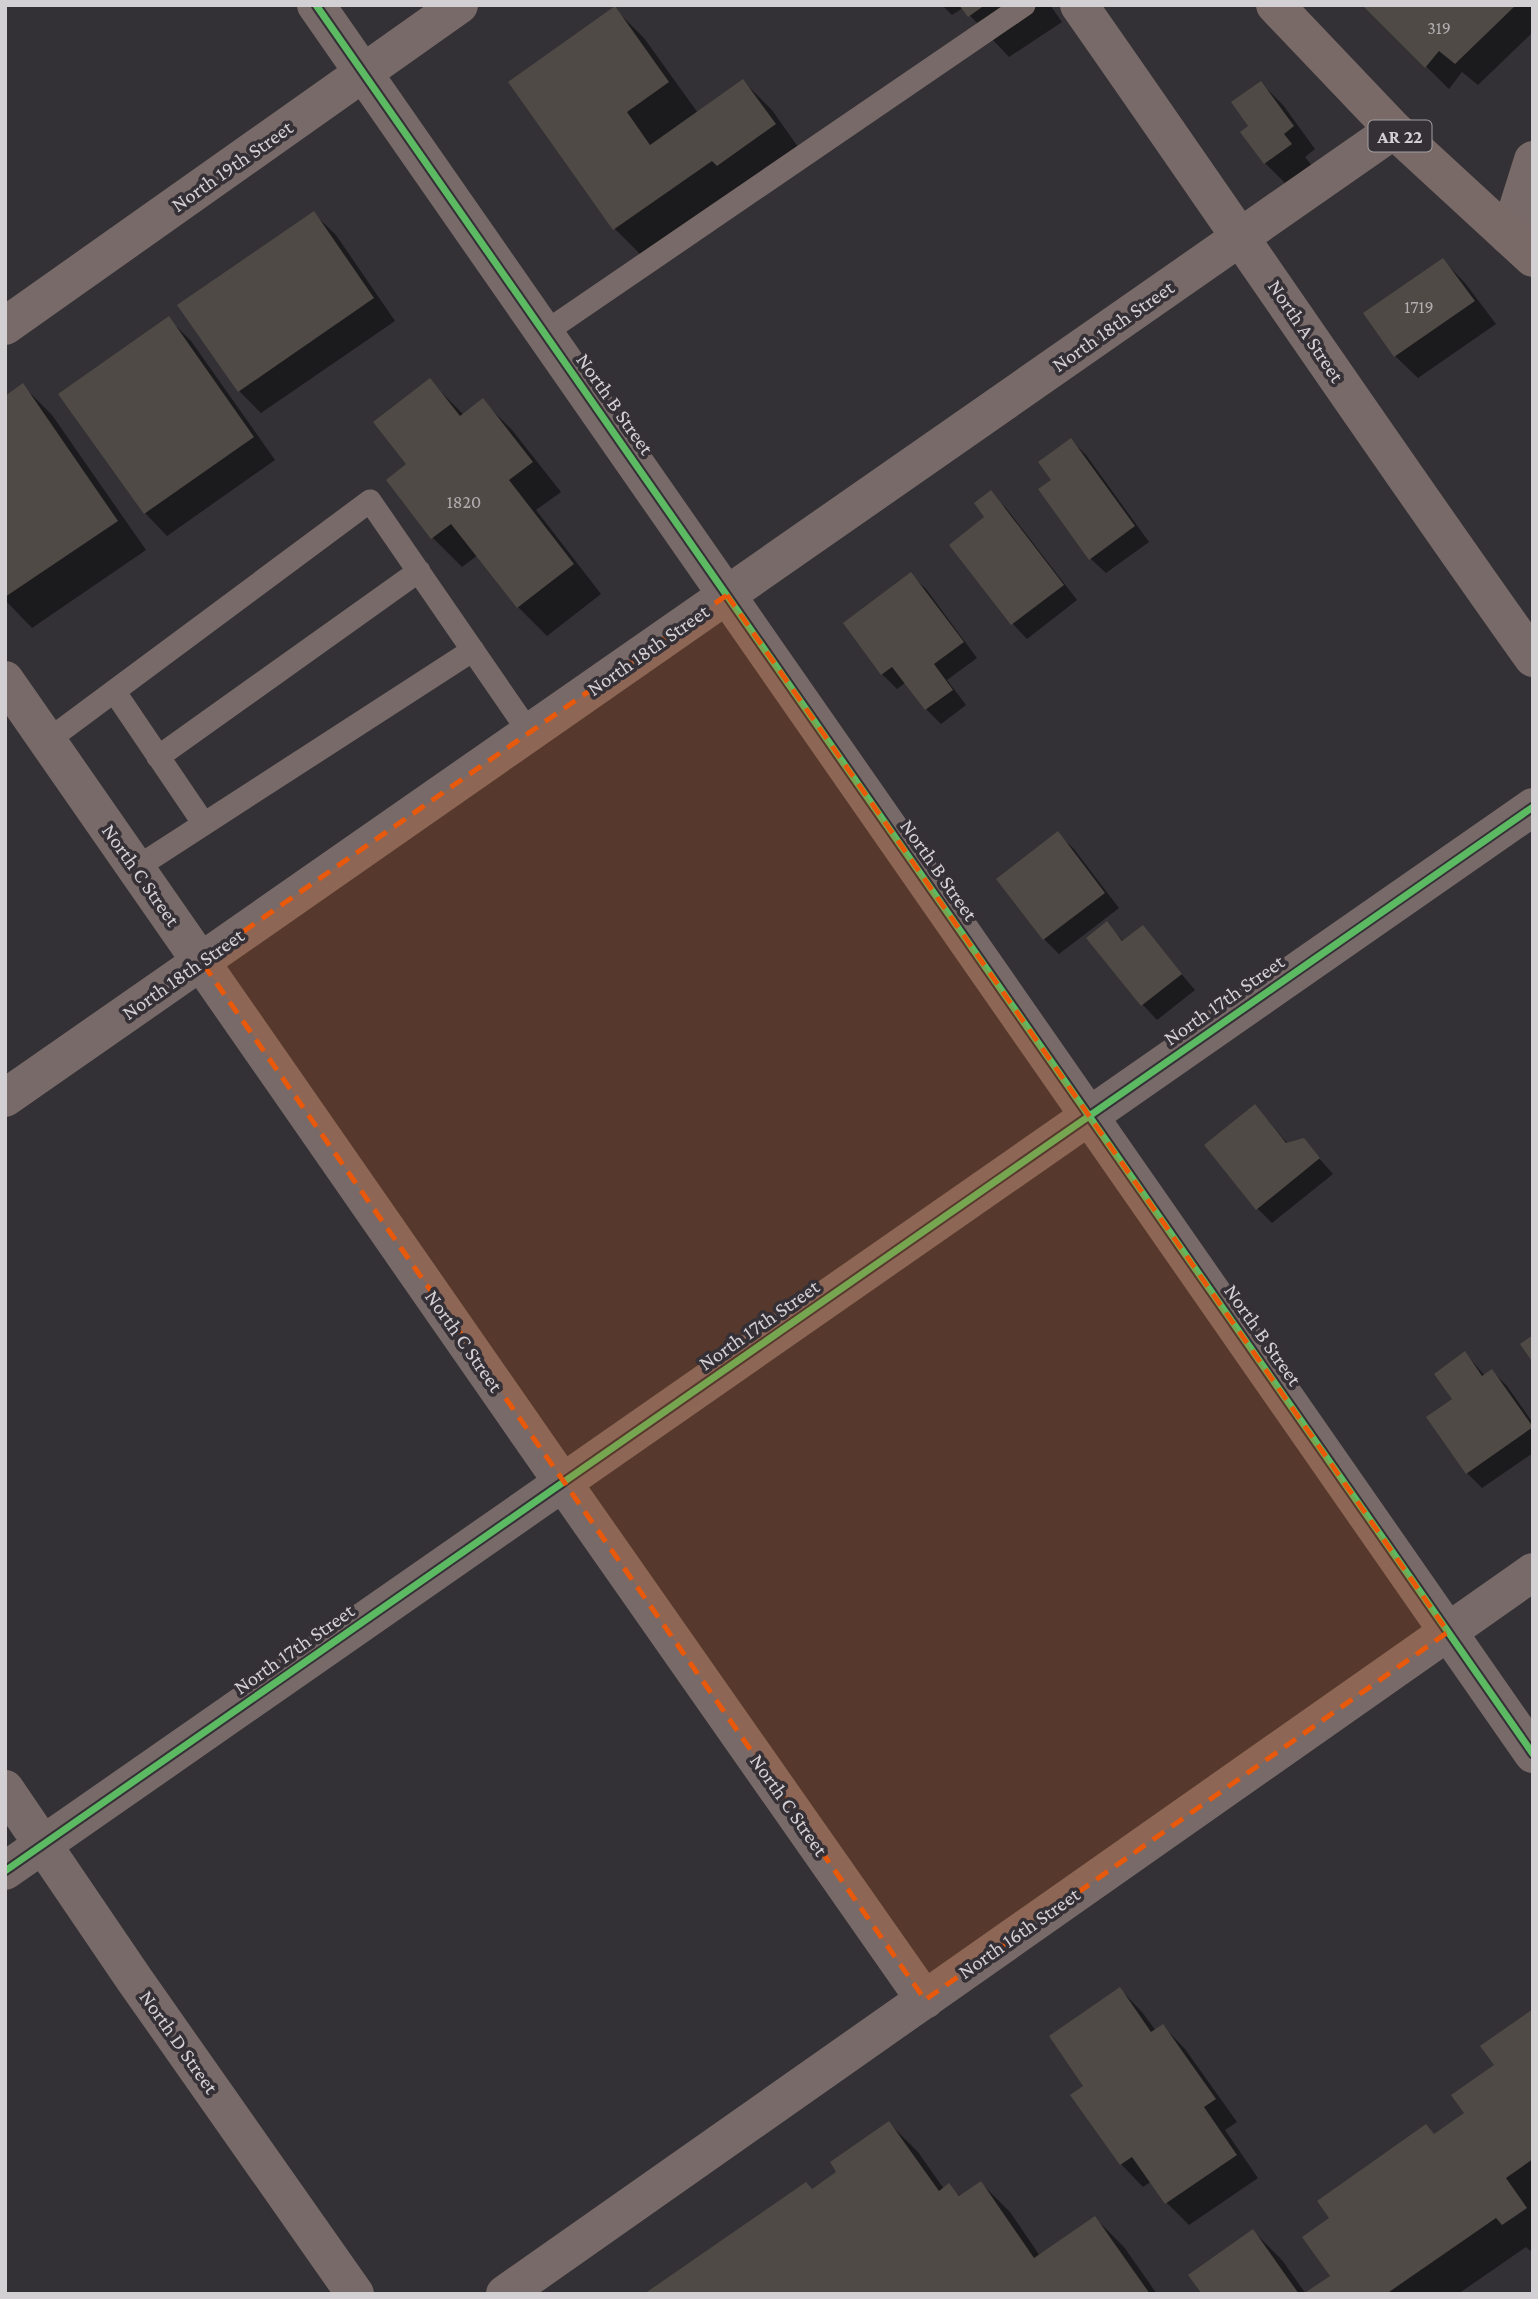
<svg xmlns="http://www.w3.org/2000/svg" width="1538" height="2299" font-family="'Crimson Pro',serif">
<style>
.shadow{fill:#0007}
.building{fill:#504a46}
.lines{fill:none;stroke-linecap:round;stroke-linejoin:round}
.service{stroke:#786a68;stroke-width:23}
.minor{stroke:#786a68;stroke-width:38}
.tertiary{stroke:#786a68;stroke-width:38}
.primary{stroke:#796a68;stroke-width:38}
.cycleway-casing{stroke:#343036;stroke-width:11}
.cycleway{stroke:#5cba63;stroke-width:7}
.marked{fill:#e8590c;fill-opacity:0.2;stroke:#e8590c;stroke-width:5;stroke-dasharray:14 9;stroke-linejoin:round}
.labels{text-anchor:middle;dominant-baseline:central;stroke-width:7;stroke-linejoin:round;paint-order:stroke}
.number-label{font-size:18px;fill:#b2aeb0}
.shield{fill:#343036;stroke:#a3a0a5;stroke-width:2}
.shield-label{font-size:19px;font-weight:bold;fill:#d3d0d4}
.street-label{font-size:21px;fill:#d3d0d4;stroke:#343036}
</style>
<rect width="100%" height="100%" fill="#333135"/>
<path class="shadow" d="M942 5H1050L1062 22 1009 57 963 8 952 15Z
M1364 5H1533V32L1478 85 1462 72 1449 89Z
M615 9 644 38 698 113 743 81 772 110 803 154 644 258 615 229 511 82Z
M1261 83 1283 105 1315 149 1305 157 1313 167 1287 185 1265 163 1242 133 1251 127Z
M313 213 336 235 395 321 261 413 239 391Z
M1443 260 1465 283 1496 324 1418 378 1395 356Z
M169 319 191 341 275 460 167 536 145 513Z
M430 381 464 415 483 401 512 430 561 492 536 510 601 594 547 636 518 607 478 555 462 567 433 538 388 480 408 465Z
M23 386 52 415 146 550 32 628 5 600V398Z
M1071 440 1086 455 1149 542 1106 573 1091 559 1054 481Z
M991 493 1006 508 1077 600 1027 639 1013 624 987 518Z
M911 575 926 589 977 658 947 680 966 705 941 724 926 709 906 682 897 689 882 674Z
M1058 834 1073 848 1119 908 1059 954 1044 939Z
M1107 924 1124 942 1142 928 1195 990 1157 1020 1143 1005 1089 938Z
M1255 1106 1288 1144 1303 1140 1333 1174 1272 1223 1257 1208Z
M1465 1353 1485 1376 1492 1371 1507 1386 1533 1423V1453L1482 1488 1467 1473 1428 1418 1454 1400Z
M1120 1989 1142 2012 1156 2031 1163 2026 1185 2049 1237 2122 1225 2130 1258 2178 1189 2225 1167 2203 1152 2181 1143 2187 1121 2164 1073 2096 1086 2086Z
M1533 2011V2253L1526 2247 1458 2294H1204L1253 2231 1282 2260 1306 2294 1332 2276 1435 2135 1466 2113Z
M889 2123 918 2152 944 2189 949 2185 961 2197 981 2183 1010 2212 1040 2256 1095 2218 1124 2247 1157 2294H647L839 2172Z"/>
<path class="building" d="M959 5H985L968 17Z
M1362 5H1516L1455 64 1439 51 1425 68Z
M615 6 669 82 627 112 650 145 743 79 776 124 717 166 712 161 613 230 508 82Z
M1261 81 1294 126 1284 134 1292 144 1264 164 1240 132 1248 126 1231 102Z
M314 211 374 298 238 392 177 305Z
M1443 258 1475 301 1394 357 1363 313Z
M169 316 254 437 144 514 58 394Z
M430 378 460 416 483 398 533 462 509 480 574 564 517 608 451 524 431 539 386 480 406 464 373 422Z
M23 383 118 521 5 597V396Z
M1071 438 1135 526 1089 560 1038 489 1051 480 1038 462Z
M991 490 1064 585 1011 625 949 545 984 517 974 503Z
M911 572 964 642 934 664 953 690 925 710 892 667 881 675 843 623Z
M1058 831 1105 893 1043 940 996 879Z
M1107 921 1122 941 1143 925 1182 974 1141 1006 1086 938Z
M1255 1104 1286 1143 1304 1138 1320 1158 1256 1210 1204 1145Z
M1533 1335V1363L1520 1344Z
M1465 1351 1482 1376 1492 1369 1533 1427 1466 1474 1426 1417 1452 1399 1434 1374Z
M1120 1987 1151 2032 1163 2024 1216 2099 1204 2107 1237 2155 1165 2204 1132 2157 1120 2165 1070 2095 1083 2086 1049 2036Z
M1533 2009V2159L1506 2178 1527 2208 1502 2225 1496 2218 1389 2292 1391 2294H1303L1330 2276 1302 2237 1329 2218 1317 2201 1426 2124 1434 2134 1464 2113 1451 2095 1494 2065 1480 2046Z
M889 2121 939 2191 949 2183 959 2196 981 2181 1034 2258 1095 2216 1150 2294H644L806 2182 812 2189 836 2172 830 2162Z
M1253 2229 1299 2294H1202L1188 2275Z"/>
<g class="lines">
<path class="service" d="M544 333 1024 5
M114 691 204 824
M47 741 370 501 529 732
M158 757 419 571
M136 868 473 650"/>
<path class="minor" d="M1509 236 1533 160
M5 326 459 5
M5 680 563 1483 925 2000
M5 1098 1394 130
M5 1789 134 1979 355 2294
M5 1871 1533 807
M505 2294 1533 1572"/>
<path class="tertiary" d="M316 5 1533 1754
M1079 5C1231 222 1379 442 1533 658"/>
<path class="primary" d="M1275 5 1394 130 1533 258"/>
<g class="cycleway-casing">
<path id="cycleway" d="M316 5 1533 1754
M5 1871 1533 807"/>
</g>
<use href="#cycleway" class="cycleway"/>
</g>
<path class="marked" d="M727 595 1448 1632 925 2000 201 961Z"/>
<g class="labels">
<g class="number-label">
<text x="1439" y="28">319</text>
<text x="1419" y="307">1719</text>
<text x="464" y="502">1820</text>
</g>
<rect class="shield" x="1368.5" y="120.5" width="63" height="31" rx="5"/>
<g class="shield-label">
<text x="1400" y="136">AR 22</text>
</g>
<g class="street-label">
<text transform="translate(232 166) rotate(-35)">North 19th Street</text>
<text transform="translate(1113 326) rotate(-35)">North 18th Street</text>
<text transform="translate(1306 331) rotate(56)">North A Street</text>
<text transform="translate(615 404) rotate(55)">North B Street</text>
<text transform="translate(648 650) rotate(-35)">North 18th Street</text>
<text transform="translate(939 870) rotate(55)">North B Street</text>
<text transform="translate(141 875) rotate(55)">North C Street</text>
<text transform="translate(183 974) rotate(-35)">North 18th Street</text>
<text transform="translate(1224 1000) rotate(-35)">North 17th Street</text>
<text transform="translate(759 1325) rotate(-35)">North 17th Street</text>
<text transform="translate(1263 1335) rotate(55)">North B Street</text>
<text transform="translate(464 1341) rotate(55)">North C Street</text>
<text transform="translate(294 1649) rotate(-35)">North 17th Street</text>
<text transform="translate(789 1805) rotate(55)">North C Street</text>
<text transform="translate(1019 1933) rotate(-35)">North 16th Street</text>
<text transform="translate(179 2042) rotate(55)">North D Street</text>
</g>
</g>
<rect width="1538" height="2299" fill="none" stroke="#d3d0d4" stroke-width="14"/>
</svg>
